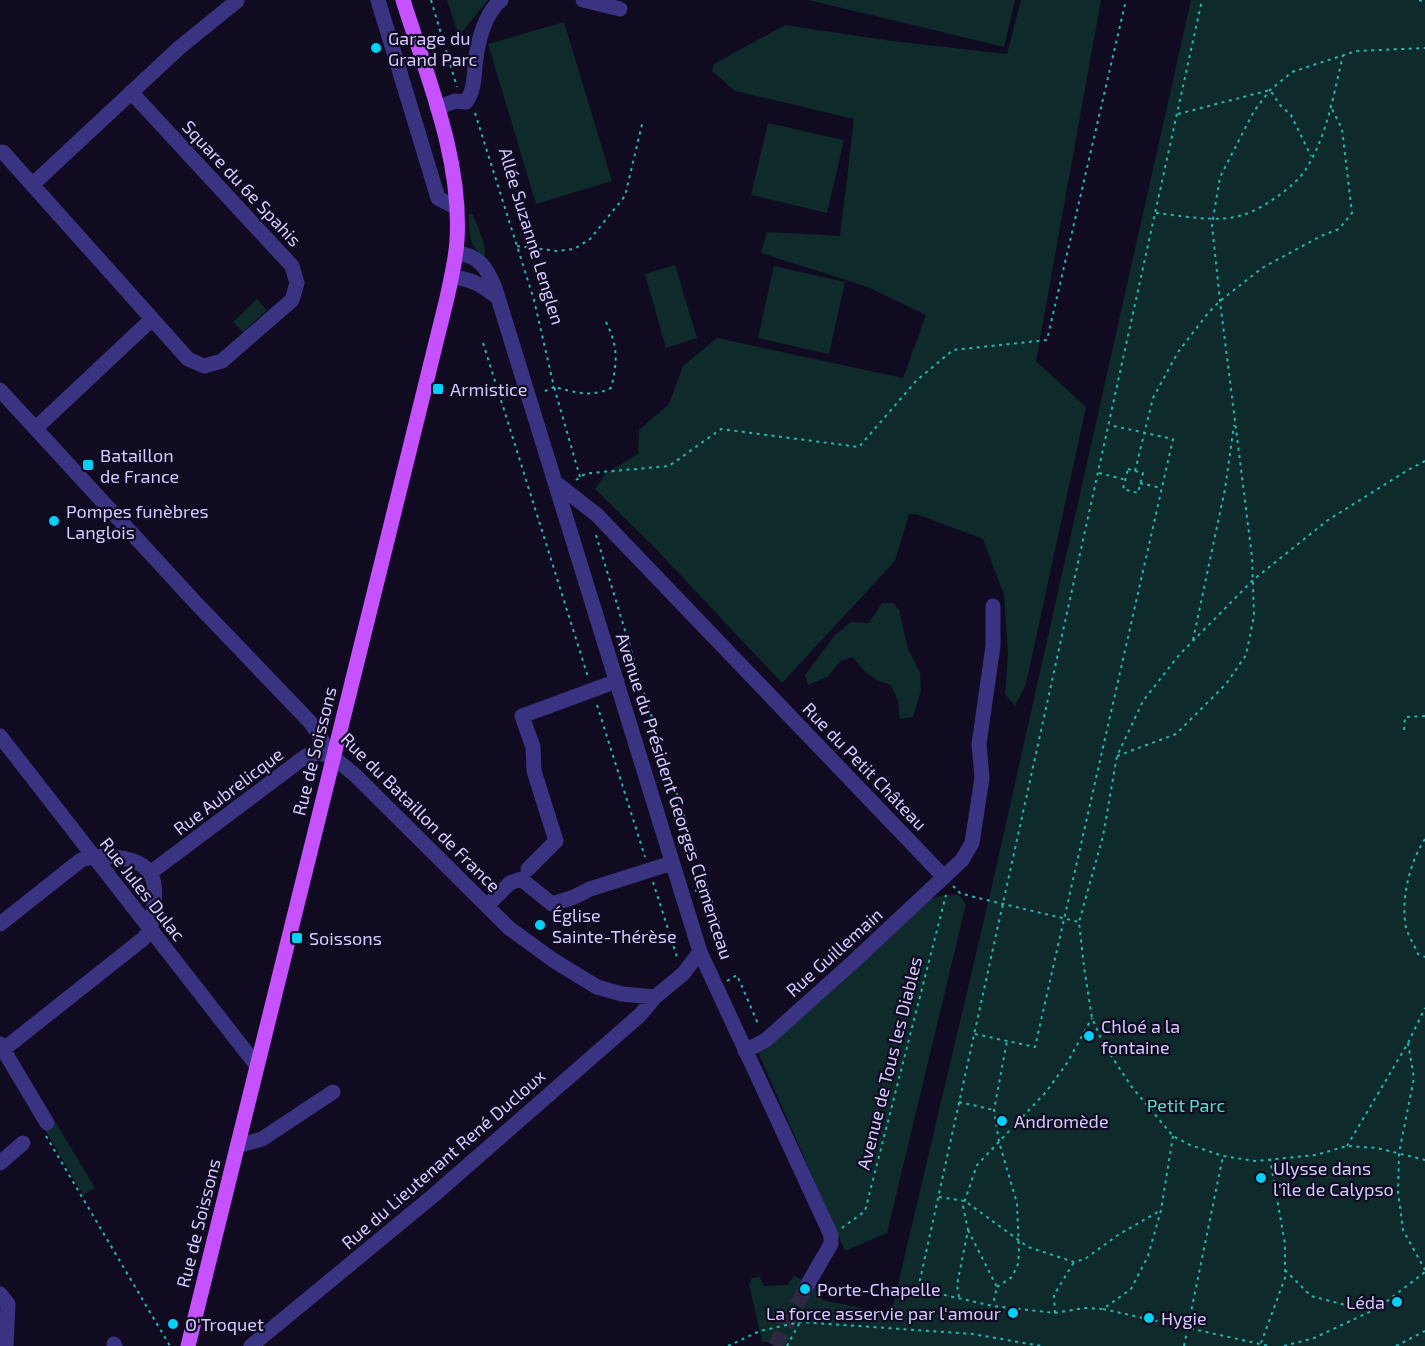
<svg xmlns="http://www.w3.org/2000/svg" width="1425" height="1346" font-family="'Exo 2',sans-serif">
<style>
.green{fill:#0e2a2a}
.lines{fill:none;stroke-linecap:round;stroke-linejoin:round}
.minor-tunnel{stroke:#2d2841;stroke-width:15;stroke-dasharray:15 8;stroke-linecap:butt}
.path{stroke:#26b7b5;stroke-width:2;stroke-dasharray:3 4.5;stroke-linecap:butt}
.minor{stroke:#3a3382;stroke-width:15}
.major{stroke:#c651ff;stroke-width:15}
.poi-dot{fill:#00d1f5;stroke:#100b20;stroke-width:2}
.labels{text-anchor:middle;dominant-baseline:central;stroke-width:4.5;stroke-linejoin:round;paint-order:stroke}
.poi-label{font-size:18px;fill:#d3caff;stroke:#100b20;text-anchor:start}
.street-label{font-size:18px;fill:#d3caff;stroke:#100b20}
.park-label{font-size:18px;fill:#4fe6c7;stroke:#100b20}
</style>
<rect width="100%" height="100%" fill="#100b20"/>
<path class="green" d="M447 0H488L459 36Z
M809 0H1015L1004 47Z
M1021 0H1101L1036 361 1086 407 1026 684 1015 706 1005 694 1008 653 1004 595 983 539 916 514H909L895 561 782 683 655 548 595 489 606 473 638 454 639 430 669 404 683 366 717 338 903 378 926 315 868 287 761 253 767 232 840 236 854 119 735 91 712 71 714 64 785 25 892 41 1007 54Z
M1191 0H1425V1346H780L782 1342 772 1336 768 1342H762L749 1284 752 1278 760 1277 764 1286 787 1285 794 1276 820 1289 822 1291V1300L891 1314 991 890Z
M564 22 612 181 536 204 488 44Z
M768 123 844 140 827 213 751 195Z
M469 213 473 215C477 227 488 245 484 257 468 245 469 231 469 213Z
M675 265 697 338 666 348 645 274Z
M774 266 845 282 829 354 758 338Z
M257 299 267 310 243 332 233 322Z
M882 603H893L899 610 908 649 920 673 921 690 913 717 900 719 898 701 891 685C872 679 865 674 853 657L841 661 827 677 808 685 805 675 835 635 851 622 869 623Z
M946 895H959L966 904 887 1233 845 1251 758 1052 929 899Z
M55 1121 95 1188 83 1195 44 1128Z"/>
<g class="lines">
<path class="minor-tunnel" d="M775 1346 805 1289"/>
<path class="path" d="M431 0 457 87
M1419 0 1425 2
M475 113 534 300 554 387 543 392
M1178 114 1270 90 1280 105 1291 115 1311 156
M1156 213C1184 216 1216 223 1243 215 1262 209 1296 186 1306 169 1327 136 1334 93 1343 55
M517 246 557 251 574 249 590 239 625 196 643 120
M483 343 588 677
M1425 461 1408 470 1328 520 1253 580 1179 655 1143 701 1117 756 1103 836 1079 922 1084 967 1092 1018 1103 1043 1131 1086 1173 1136 1190 1145 1223 1156 1255 1161 1316 1155 1347 1146 1377 1148 1425 1160
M1128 469 1143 473 1138 493 1123 489Z
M1135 471 1153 398 1178 352 1209 312 1220 301 1262 268 1321 236 1339 229 1352 213 1342 129 1330 105
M1099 473 1126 480
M580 477 554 387C575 392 590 398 611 388 618 361 618 345 605 320
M576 480 585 474 591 473 669 466 721 429 859 447 916 381 953 350 1047 340 1126 0
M1140 483 1161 488
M596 535 644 693 721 929 709 933
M1193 640 1225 489 1234 425
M597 705 645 857
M1404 730 1405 717 1425 716
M1117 756 1176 734 1226 684 1246 655 1254 616 1252 557 1220 301 1212 225 1220 177 1254 111 1270 90 1292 72 1356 51 1425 48
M1425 839C1410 862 1402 895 1405 922 1406 933 1414 944 1418 954L1425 957
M653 882 677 957
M953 886 960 893 970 896 1079 922
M695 891 707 887
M727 981 737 975 759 1026
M975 1034 1035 1047 1173 439 1109 425
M1408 1043 1414 1078 1399 1153 1398 1192 1403 1230 1425 1270
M959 1102 994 1110
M46 1136 170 1346
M1173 1136 1161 1210 1148 1256 1131 1289 1103 1309 1084 1308 1055 1313 993 1306 918 1289 1202 0
M1347 1146 1408 1043 1425 1008
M939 1197 965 1201 1028 1247 1074 1262 1085 1259 1118 1235 1161 1210
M842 1228 865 1211 946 895
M968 1230 997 1287 993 1304
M1285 1270 1311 1296 1353 1307 1375 1308
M997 1287 1012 1277 1018 1264 1019 1251 1017 1203 999 1142 994 1110 1007 1041
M959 1297 957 1285 968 1230 963 1206 977 1165 1046 1092 1067 1063 1092 1018
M1103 1309 1269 1346
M1055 1313 1054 1295 1074 1262
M1261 1343 1285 1278V1244L1270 1159
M728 1346 760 1331 800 1322 973 1334 1041 1346
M787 1346 800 1322
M1184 1346 1223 1156
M1284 1346 1314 1338 1378 1308 1425 1272
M1396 1346 1425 1331"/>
<path class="minor" d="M378 0 438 198 457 208
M583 0 620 9
M437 108 455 101 466 102C474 91 474 79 475 66 477 44 484 14 501 0
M3 152 188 359 204 366 222 361 292 300 297 283 292 266 131 92
M32 185 179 48 237 1
M456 253C479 255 487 268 495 288L700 952 831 1235V1244L805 1289
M451 277C471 278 483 286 498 298
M0 390 195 602 311 723 333 757 355 775 509 928 553 960 597 987 622 994 655 997
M36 428 152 319
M556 483 597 515 944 877
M0 736 257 1066
M528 869 556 841 534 771 533 747 522 716 617 681
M150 873 306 756 320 753 333 757
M487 906 510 883 521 879 552 904 574 897 590 889 672 863
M0 924 81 860C99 854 138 855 150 873 156 882 155 896 154 905 153 919 152 929 143 939L4 1049
M0 1044 47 1123
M745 1051 766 1040 852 963 962 860 972 843 982 778 979 744 993 646V606
M237 1146 262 1139 333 1092
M0 1163 23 1143
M0 1294 8 1304 6 1346
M114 1344 115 1346
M251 1346 434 1195 640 1015 655 997 683 974 700 952"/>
<path class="major" d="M188 1346 447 298C451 279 456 259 457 240 462 158 427 77 403 0"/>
</g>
<g class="poi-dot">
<circle cx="376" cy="48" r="6"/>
<rect x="432" y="383" width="12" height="12" rx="3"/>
<rect x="82" y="459" width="12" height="12" rx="3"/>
<circle cx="54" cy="521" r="6"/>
<circle cx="540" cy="925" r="6"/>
<rect x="291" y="932" width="12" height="12" rx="3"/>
<circle cx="1089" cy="1036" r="6"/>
<circle cx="1002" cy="1121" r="6"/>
<circle cx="1261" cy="1178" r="6"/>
<circle cx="805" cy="1289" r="6"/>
<circle cx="1397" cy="1302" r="6"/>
<circle cx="1013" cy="1313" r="6"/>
<circle cx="1149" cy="1318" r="6"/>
<circle cx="173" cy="1324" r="6"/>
</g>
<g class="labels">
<g class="poi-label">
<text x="388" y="38">Garage du<tspan x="388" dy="21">Grand Parc</tspan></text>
<text x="450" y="389">Armistice</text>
<text x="100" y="455">Bataillon<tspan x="100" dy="21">de France</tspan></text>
<text x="66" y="511">Pompes funèbres<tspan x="66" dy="21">Langlois</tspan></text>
<text x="552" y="915">Église<tspan x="552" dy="21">Sainte-Thérèse</tspan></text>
<text x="309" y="938">Soissons</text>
<text x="1101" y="1026">Chloé a la<tspan x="1101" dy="21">fontaine</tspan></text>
<text x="1014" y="1121">Andromède</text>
<text x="1273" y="1168">Ulysse dans<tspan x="1273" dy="21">l'île de Calypso</tspan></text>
<text x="817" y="1289">Porte-Chapelle</text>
<text x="1385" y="1302" text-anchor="end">Léda</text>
<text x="1001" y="1313" text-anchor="end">La force asservie par l'amour</text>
<text x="1161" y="1318">Hygie</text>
<text x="185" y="1324">O'Troquet</text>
</g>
<g class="street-label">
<text transform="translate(242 183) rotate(47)">Square du 6e Spahis</text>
<text transform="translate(532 236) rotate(73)">Allée Suzanne Lenglen</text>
<text transform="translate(314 751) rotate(-76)">Rue de Soissons</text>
<text transform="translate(865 766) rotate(46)">Rue du Petit Château</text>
<text transform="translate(228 791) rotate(-37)">Rue Aubrelicque</text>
<text transform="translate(675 796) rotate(72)">Avenue du Président Georges Clemenceau</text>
<text transform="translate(421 812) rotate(45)">Rue du Bataillon de France</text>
<text transform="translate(143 889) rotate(52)">Rue Jules Dulac</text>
<text transform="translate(834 952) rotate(-42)">Rue Guillemain</text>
<text transform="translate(889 1063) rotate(-76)">Avenue de Tous les Diables</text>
<text transform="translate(443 1159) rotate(-41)">Rue du Lieutenant René Ducloux</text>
<text transform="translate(198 1223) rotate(-76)">Rue de Soissons</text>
</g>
<g class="park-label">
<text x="1186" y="1105">Petit Parc</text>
</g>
</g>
</svg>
